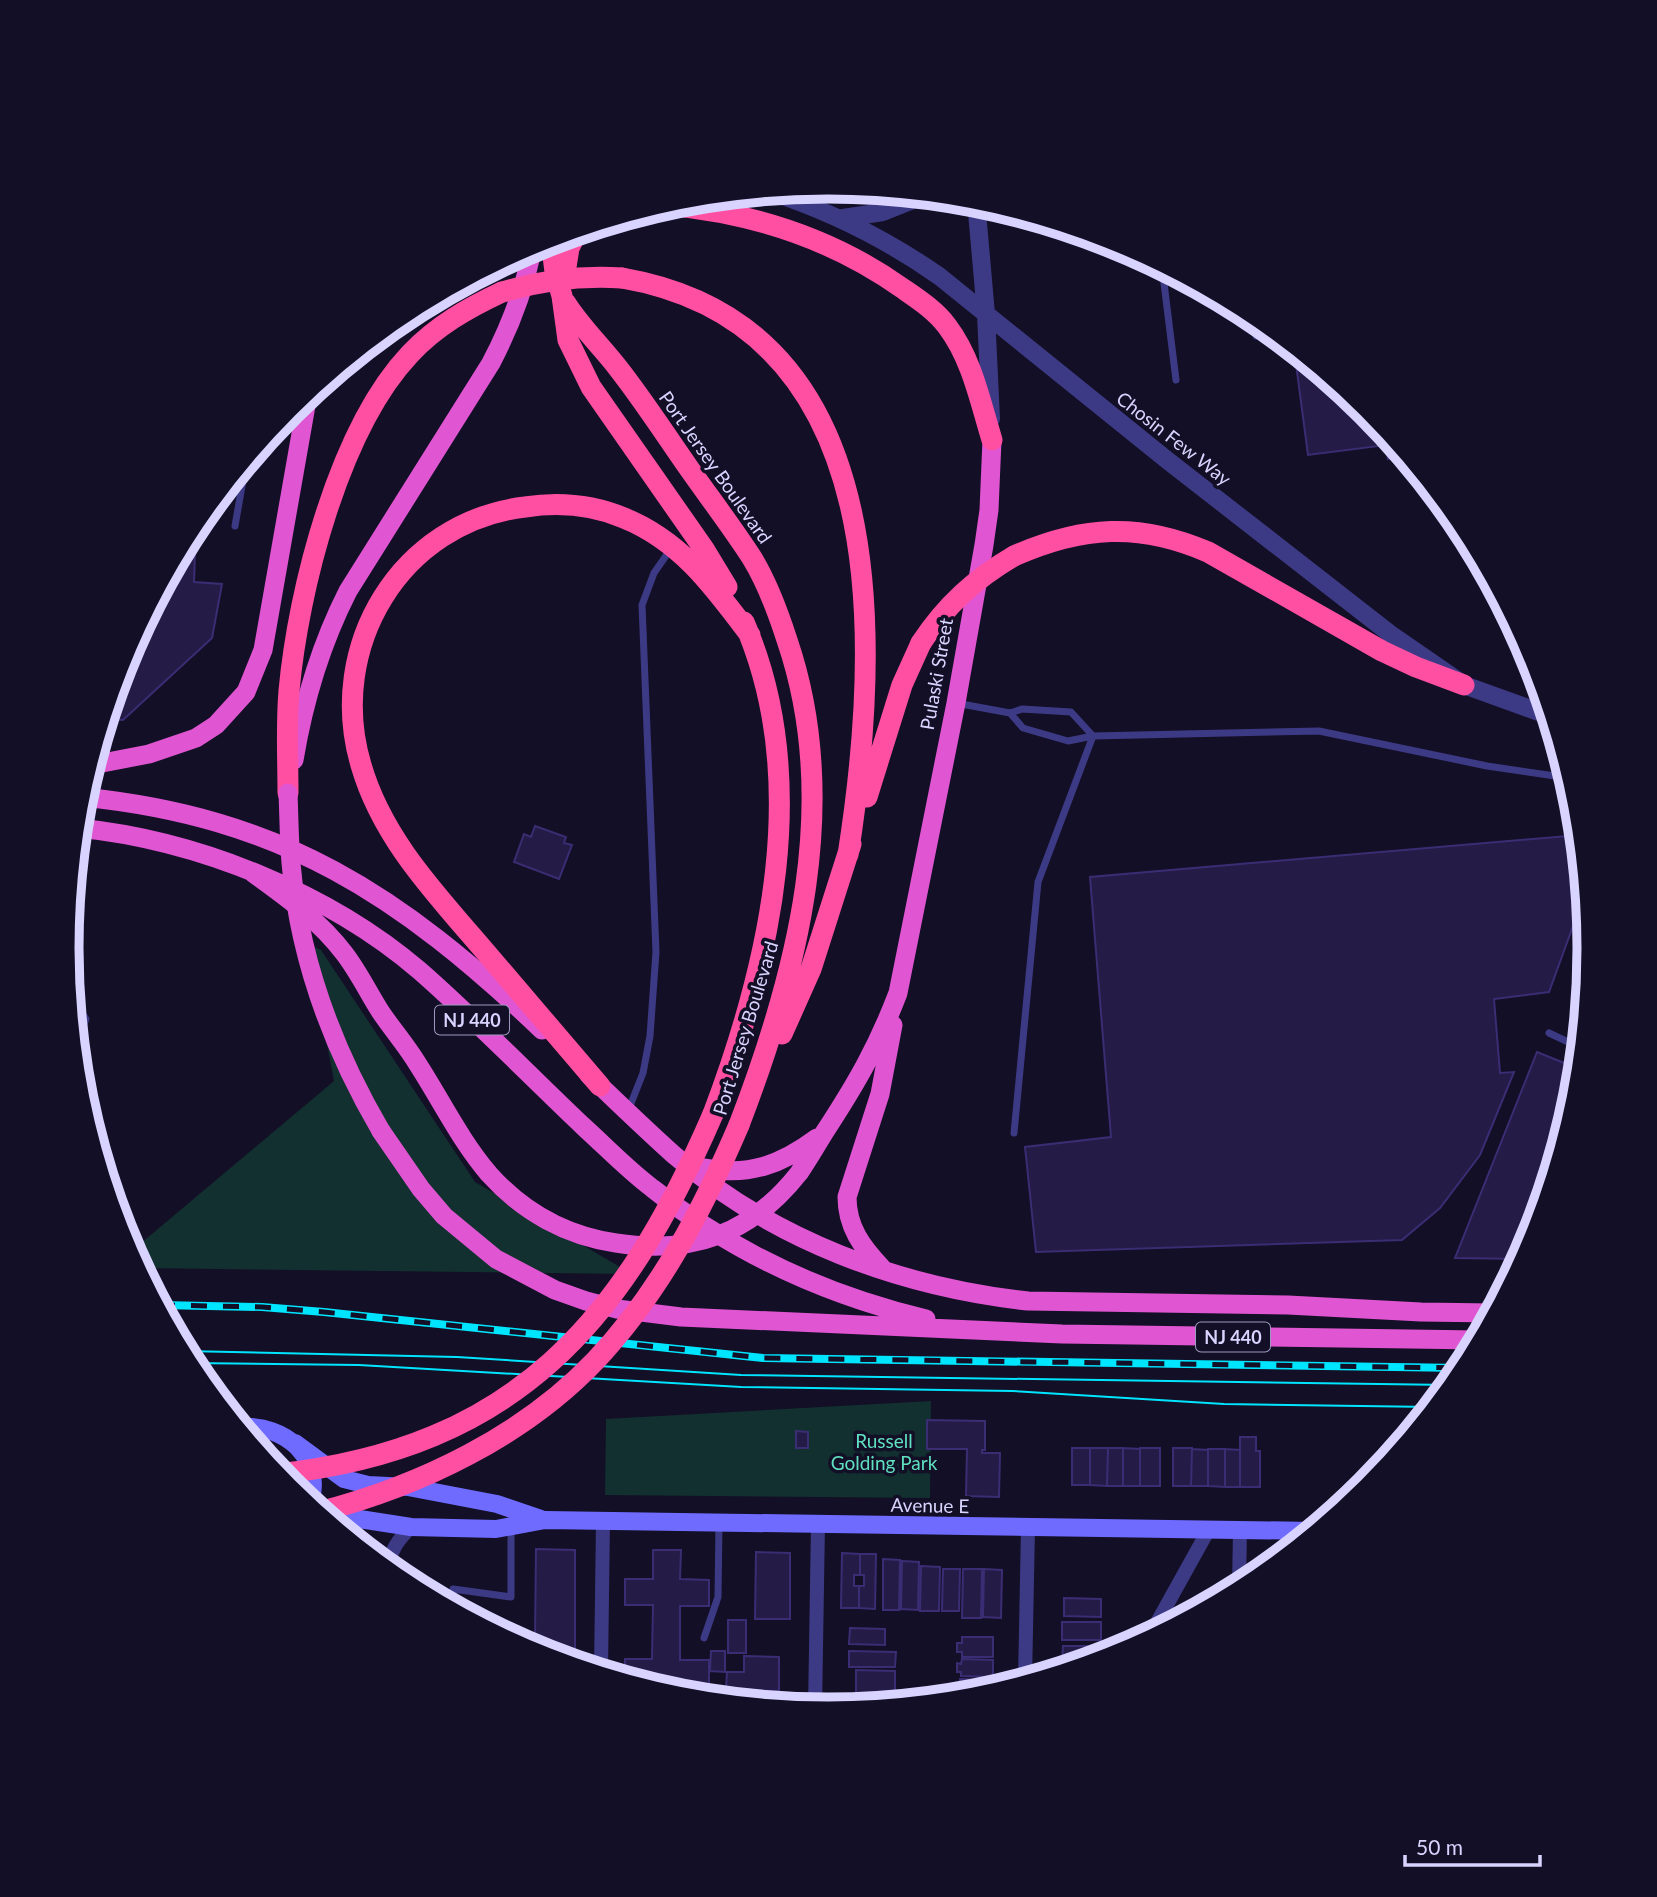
<svg xmlns="http://www.w3.org/2000/svg" width="1657" height="1897" font-family="Lato,sans-serif">
<style>
.green{fill:#12302f}
.building{fill:#241b47;stroke:#3b2d73;stroke-width:2}
.lines{fill:none;stroke-linecap:round;stroke-linejoin:round}
.service{stroke:#3d3a85;stroke-width:7}
.minor{stroke:#3d3a85;stroke-width:14}
.tertiary{stroke:#3d3a85;stroke-width:18}
.secondary{stroke:#6f6bff;stroke-width:18}
.trunk{stroke:#e055d1;stroke-width:19}
.motorway{stroke:#ff4fa3;stroke-width:21}
.tram{stroke:#00e5ff;stroke-width:2}
.rail-casing{stroke:#00e5ff;stroke-width:8}
.rail{stroke:#130f26;stroke-width:5;stroke-dasharray:16;stroke-linecap:butt}
.trunk-bridge{stroke:#e055d1;stroke-width:19}
.motorway-bridge{stroke:#ff4fa3;stroke-width:21}
.labels{text-anchor:middle;dominant-baseline:central;stroke-width:7;stroke-linejoin:round;paint-order:stroke}
.shield{fill:#130f26;stroke:#9e99be;stroke-width:2}
.shield-label{font-size:18px;font-weight:bold;fill:#d9d4ff}
.street-label{font-size:19px;fill:#d9d4ff;stroke:#130f26}
.park-label{font-size:19px;fill:#5fe0c0;stroke:#130f26}
.rim{fill:none;stroke:#d9d4ff;stroke-width:9}
</style>
<rect width="100%" height="100%" fill="#130f26"/>
<path class="green" d="M308 944 321 950 475 1182 632 1274 140 1268 126 1244H140L334 1081Z
M931 1401 930 1498 605 1495 606 1419Z"/>
<path class="building" d="M1294 349 1368 410 1406 457 1388 459 1386 445 1308 455Z
M196 523 194 582 222 584 212 638 123 720 106 719 125 657Z
M535 826 566 837 564 843 572 845 559 879 514 862 524 834 531 837Z
M1579 835 1585 893 1549 992 1494 999 1500 1073 1514 1072 1480 1155 1440 1208 1402 1240 1036 1252 1025 1147 1111 1137 1090 877Z
M1537 1052 1579 1069 1576 1098 1532 1240 1522 1259 1455 1258Z
M927 1420 985 1421V1450H982V1453H1000L999 1497 966 1496 967 1449H927Z
M1408 1423H1420L1408 1437Z
M796 1431 808 1432V1448H796Z
M1240 1437H1256V1451H1260V1487H1240Z
M1072 1448H1090V1485H1072Z
M1090 1448H1108L1107 1486 1090 1485Z
M1108 1448H1123V1486H1107Z
M1123 1448 1140 1449V1486H1123Z
M1140 1448H1160V1486H1140Z
M1173 1448H1192L1191 1486H1173Z
M1192 1449 1208 1450V1486H1191Z
M1225 1449 1240 1450V1487H1225Z
M1225 1449V1487L1208 1486V1449Z
M536 1549 575 1550V1664L537 1652 513 1640H535Z
M653 1550H681L680 1579 709 1580V1606H680V1660H709V1689H680L679 1696 625 1679V1659H652L653 1605H625V1579H653Z
M756 1552 790 1553V1619H755Z
M842 1553 860 1554V1575H854V1586H859V1608H841Z
M860 1554H876L875 1609 859 1608V1586H864V1575H860Z
M883 1559 900 1560 899 1610H883Z
M902 1561 919 1562 918 1610 901 1609Z
M921 1566 940 1567 939 1611H920Z
M943 1569H960L959 1611H942Z
M963 1569H982L981 1618H962Z
M984 1569 1002 1570 1001 1618 983 1617Z
M1064 1598 1101 1599V1617L1064 1616Z
M728 1620H746V1653H728Z
M1062 1622H1101V1640H1062Z
M850 1628 885 1629V1645L849 1644Z
M962 1637H993V1657H962V1652H957V1643H962Z
M1063 1646H1100L1099 1659 1083 1664H1062Z
M711 1651H725V1672L710 1671Z
M849 1651 896 1652 895 1667H849Z
M744 1656 779 1657V1691L726 1690 727 1672H744Z
M962 1659 993 1660V1677L961 1676V1672H957V1663L961 1664Z
M856 1670 895 1671V1695L856 1694Z
M960 1679 992 1680V1691L977 1696H960Z
M707 1691 735 1692V1701L707 1699Z"/>
<g class="lines">
<path class="service" d="M1162 267 1176 380
M1253 316 1256 336
M235 526 246 463
M956 703 1010 713 1022 709 1071 712 1093 736
M1010 713 1023 728 1068 741 1093 736 1319 731 1487 766 1569 778
M71 998 86 1019 76 1044
M1549 1033 1581 1048
M628 1111 643 1073 650 1036 656 952 642 605 654 573 670 550
M1014 1133 1038 882 1093 736
M450 1606 453 1589 511 1597V1527
M704 1638 718 1597 719 1523"/>
<path class="minor" d="M389 1569C390 1550 398 1540 411 1527
M1239 1589 1240 1529
M1149 1637 1209 1529
M601 1672 603 1521
M1025 1681 1028 1527
M815 1709 818 1524"/>
<path class="tertiary" d="M771 192C832 212 886 239 939 276L1167 460 1393 636 1464 685 1550 716
M976 201 986 314 991 419
M843 218 883 212 923 196"/>
<path class="secondary" d="M240 1427C285 1424 324 1457 310 1504
M295 1443 344 1479 368 1485 408 1487 497 1504 541 1519
M327 1518H353L411 1527 496 1529 545 1520 1315 1531"/>
<path class="trunk" d="M294 760C304 700 320 646 348 591L491 363C511 325 525 288 533 246
M92 765 149 754 196 738 216 725 246 692 263 650 308 394
M82 797C282 817 400 895 542 1030
M78 828C198 840 329 893 420 971 477 1021 530 1076 585 1128 607 1148 628 1170 652 1188 732 1252 826 1295 926 1319
M253 873C286 897 319 920 344 953 358 971 368 992 380 1011 392 1029 406 1045 417 1063 441 1100 460 1140 489 1174 523 1212 567 1236 616 1243 692 1255 751 1234 799 1173 808 1160 816 1146 824 1133 856 1084 877 1048 898 993L956 703 984 545 989 510 992 440
M589 1075C617 1102 645 1129 674 1155 773 1240 899 1287 1028 1301L1288 1305 1421 1312 1493 1313
M381 1131 421 1189 444 1216 496 1259 555 1290 586 1301 617 1309 681 1317 1062 1334 1479 1340
M705 1168C749 1177 782 1164 817 1138
M882 1268C862 1247 847 1227 847 1197L880 1094 893 1025"/>
<path class="motorway" d="M668 205C751 213 833 239 902 288 918 299 935 310 947 326 972 359 980 401 992 440
M551 240 555 272 562 296 568 340 591 387 704 549 727 587
M622 278C896 325 881 644 848 855
M564 280 569 248 577 232
M565 302C580 326 601 346 618 368 643 400 665 434 688 467 709 497 732 527 752 558 768 584 778 612 787 640 842 801 798 972 739 1125
M1014 556C1082 526 1139 522 1208 552L1382 651 1416 667 1464 685
M288 793C288 759 286 725 289 691 298 590 339 429 410 354 436 326 468 308 502 292
M867 797 902 685 921 643
M782 1034 811 969 851 844
M600 1086C561 1040 522 995 483 949 435 893 382 838 361 765 326 647 400 522 525 507 558 502 593 505 624 518 681 541 714 587 750 635
M713 1114C771 961 812 778 744 622"/>
<path class="tram" d="M184 1351 457 1357 741 1375 1451 1385
M190 1363 359 1365 741 1387 1012 1391 1224 1404 1433 1407"/>
<g class="rail-casing">
<path id="rail" d="M159 1305 262 1307 324 1312 763 1358 1464 1368"/>
</g>
<use href="#rail" class="rail"/>
<path class="trunk-bridge" d="M288 793C289 816 289 839 291 863 299 957 333 1049 381 1131"/>
<path class="motorway-bridge" d="M502 292C543 280 580 275 622 278
M921 643C946 605 975 579 1014 556
M278 1474C515 1448 623 1322 713 1114
M319 1512C420 1486 524 1436 596 1360 660 1292 703 1209 739 1125"/>
</g>
<g class="labels">
<g class="shield">
<rect x="435" y="1005.5" width="74" height="29" rx="5"/>
<rect x="1196" y="1322.5" width="74" height="29" rx="5"/>
</g>
<g class="shield-label">
<text x="472" y="1020">NJ 440</text>
<text x="1233" y="1337">NJ 440</text>
</g>
<g class="street-label">
<text transform="translate(1174 438) rotate(38)">Chosin Few Way</text>
<text transform="translate(716 467) rotate(55)">Port Jersey Boulevard</text>
<text transform="translate(936 674) rotate(-80)">Pulaski Street</text>
<text transform="translate(745 1028) rotate(-73)">Port Jersey Boulevard</text>
<text transform="translate(930 1505) rotate(1)">Avenue E</text>
</g>
<g class="park-label">
<text x="884" y="1440">Russell<tspan x="884" dy="22">Golding Park</tspan></text>
</g>
</g>
<path d="M0 0H1657V1897H0ZM79 948a749 749 0 1 1 1498 0a749 749 0 1 1-1498 0Z" fill="#130f26" fill-rule="evenodd"/>
<path class="rim" d="M79 948a749 749 0 1 1 1498 0a749 749 0 1 1-1498 0Z"/>
<path d="M1405 1855v10h135v-10" fill="none" stroke="#d9d4ff" stroke-width="3.5"/>
<text x="1416" y="1855" font-size="21" fill="#d9d4ff" stroke="#130f26" stroke-width="5" paint-order="stroke">50 m</text>
</svg>
